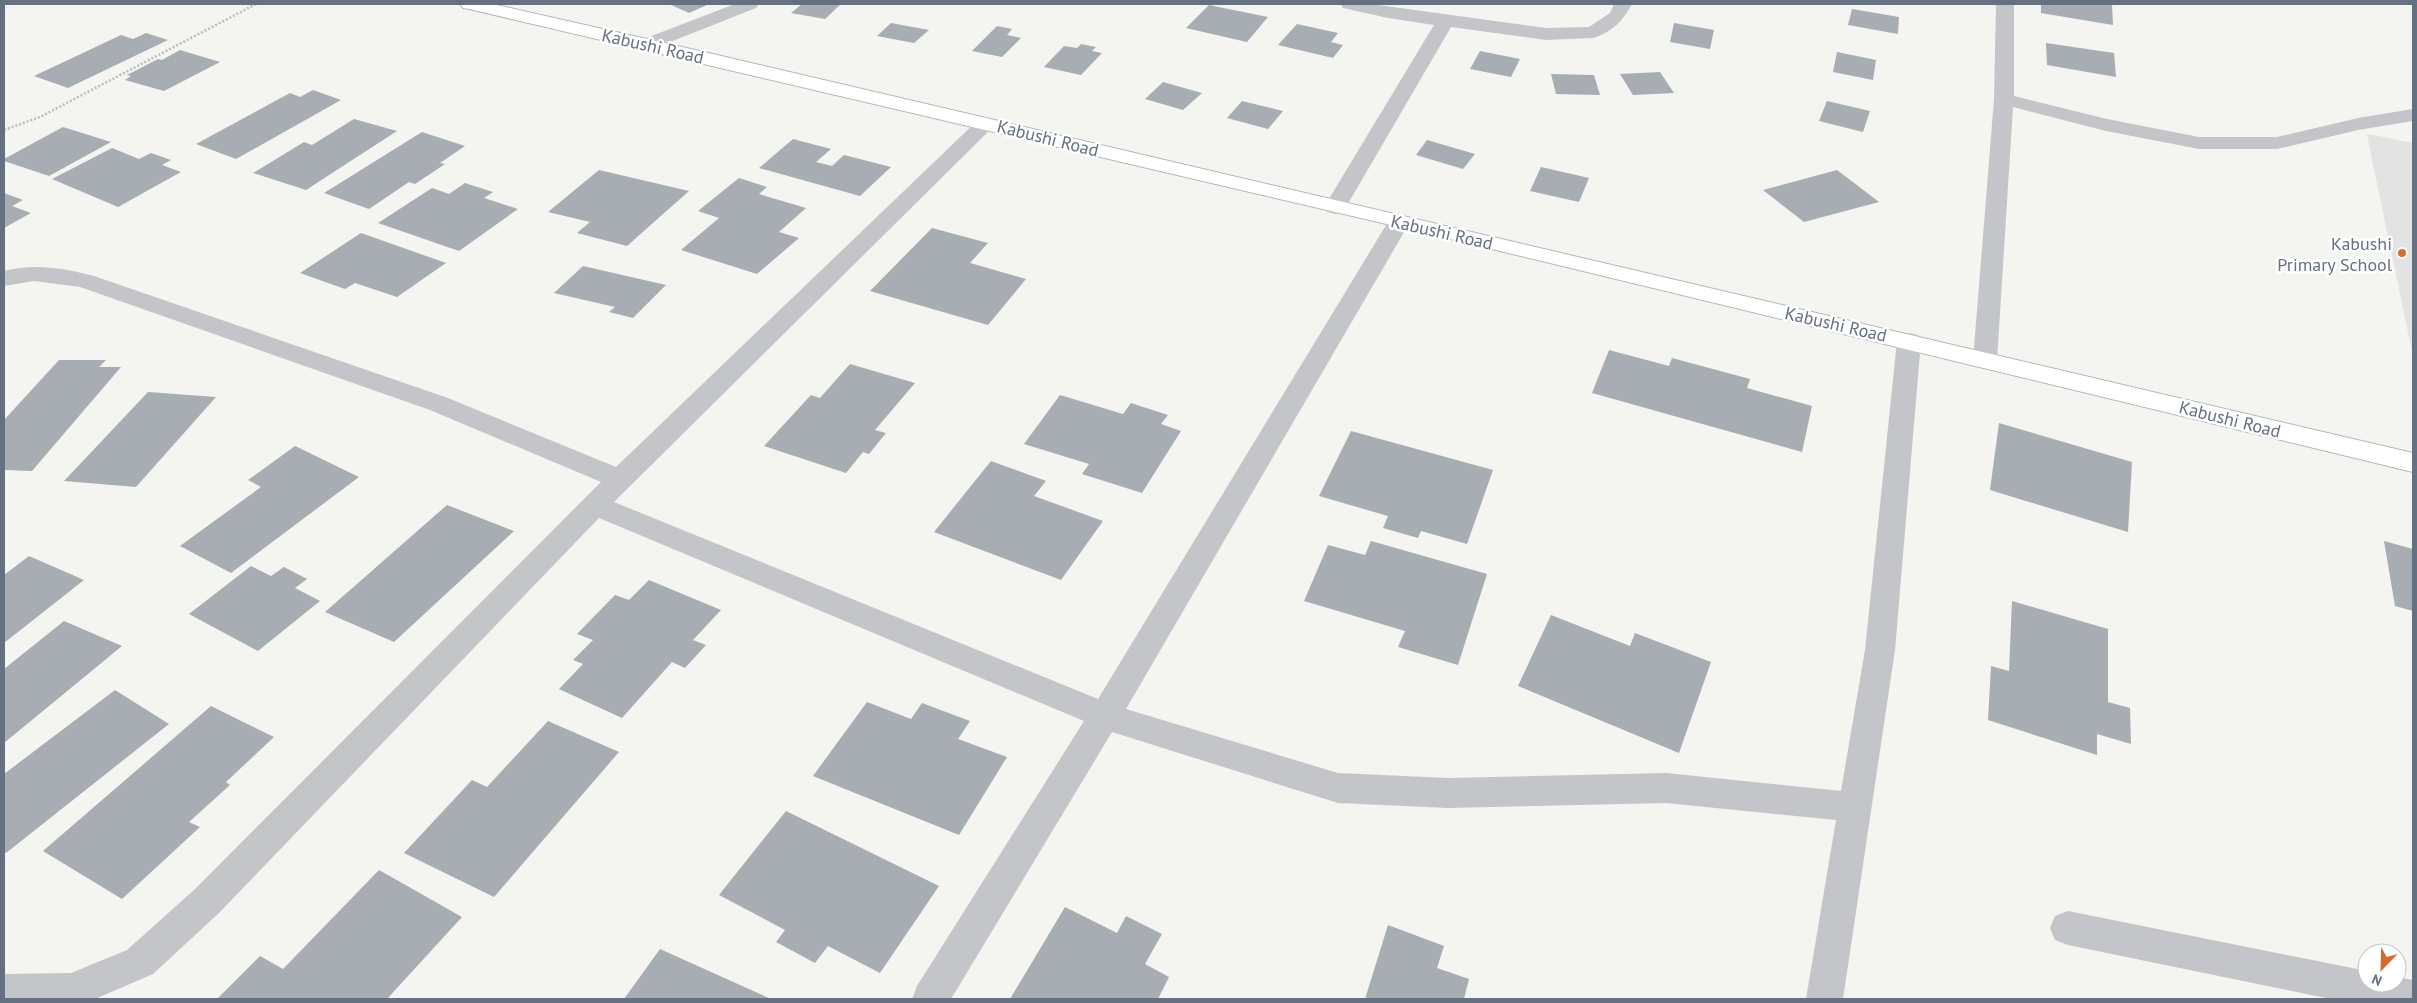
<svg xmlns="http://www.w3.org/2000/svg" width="2417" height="1003" font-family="'PT Sans',sans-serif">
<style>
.built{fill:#e2e3e2}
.building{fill:#a7adb3}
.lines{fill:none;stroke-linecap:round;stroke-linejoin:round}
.major-casing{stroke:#b3b7ba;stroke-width:2}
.path{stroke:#babcbe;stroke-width:2.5;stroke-dasharray:2 2;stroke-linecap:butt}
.minor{fill:#c3c5c9;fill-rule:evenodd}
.major{fill:#fff;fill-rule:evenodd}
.poi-dot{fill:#d76a2f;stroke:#fff;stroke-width:2}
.labels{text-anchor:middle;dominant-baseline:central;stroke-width:5;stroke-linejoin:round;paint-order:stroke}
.street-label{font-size:18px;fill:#657180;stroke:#fff}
.poi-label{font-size:18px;fill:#657180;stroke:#fff;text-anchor:end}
</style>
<rect width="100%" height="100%" fill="#f4f4f1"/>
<path class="built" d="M2367 134 2413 143V356L2370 150Z"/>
<path class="building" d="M669 4H709L689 13Z
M802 4H841L825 19 791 13Z
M2041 4H2112L2113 25 2041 13Z
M1209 5 1268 17 1247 42 1186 28Z
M1852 9 1899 17 1898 34 1848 25Z
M891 23 929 30 914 43 877 36Z
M1674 23 1714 30 1710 49 1670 42Z
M1297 24 1338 33 1331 42 1343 45 1333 58 1278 45Z
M997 26 1012 29 1007 35 1021 38 1002 57 972 51Z
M146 33 168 40 68 88 34 76 121 35 133 39Z
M2046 43 2114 53 2116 77 2047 65Z
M1081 44 1096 47 1092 51 1102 53 1081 75 1044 67 1064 46 1077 48Z
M180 50 220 62 164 91 125 80 131 76 127 75 158 59 162 60Z
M1480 51 1520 59 1511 77 1470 69Z
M1837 52 1876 60 1873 80 1833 72Z
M1660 72 1674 93 1633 95 1620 74Z
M1551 74 1594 75 1600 95 1556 94Z
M1163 82 1202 93 1183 110 1145 99Z
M313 90 341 100 236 159 196 144 290 93 300 97Z
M1242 101 1283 111 1268 129 1227 118Z
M1827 101 1870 111 1863 132 1819 121Z
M354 119 397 131 306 190 253 173 304 142 312 145Z
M63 127 111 142 49 176 4 161V159Z
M422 132 465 146 440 163 445 164 415 184 409 182 369 209 324 193Z
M793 139 831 149 816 162 832 166 844 155 891 167 860 196 759 168Z
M1427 140 1475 154 1463 169 1416 155Z
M112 148 139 159 151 153 171 160 162 165 181 172 118 207 52 179Z
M1541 167 1589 178 1579 202 1530 191Z
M599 170 689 191 627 246 577 233 590 222 548 212Z
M1837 170 1879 202 1804 222 1763 190Z
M739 178 767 187 759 194 806 208 779 232 799 238 757 274 681 250 719 218 698 211Z
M465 183 493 192 484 198 518 209 459 251 378 223 432 188 449 194Z
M4 193 23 200 12 206 31 213 4 228Z
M932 228 988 243 970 263 1026 279 988 325 870 291Z
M361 233 446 263 397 297 355 283 345 289 300 273Z
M583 266 666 285 633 318 609 312 615 307 554 293Z
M1609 350 1669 366 1672 358 1750 379 1747 388 1812 406 1802 452 1592 393Z
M59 360H106L99 367H121L32 471 4 470V420Z
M850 364 915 383 875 430 886 433 869 454 863 452 846 473 764 446 811 395 820 398Z
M148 392 216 397 136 487 64 481Z
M1060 395 1123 414 1131 403 1168 415 1161 424 1181 431 1142 493 1082 474 1089 464 1024 444Z
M1999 423 2132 462 2128 532 1990 490Z
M1351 431 1493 470 1467 544 1421 531 1418 538 1383 528 1388 516 1319 496Z
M295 446 359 477 231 573 180 546 261 487 248 480Z
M991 461 1046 481 1034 496 1103 521 1061 580 934 532Z
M447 505 514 531 394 642 325 612Z
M1371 541 1487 574 1458 665 1398 647 1405 631 1304 601 1328 545 1365 555Z
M2384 541 2413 549V611L2395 606Z
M29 556 84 580 4 643V575Z
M251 566 271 576 284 567 307 579 295 588 320 601 258 651 189 614Z
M649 580 721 610 693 640 706 645 685 668 672 662 622 718 559 689 583 664 573 660 593 640 577 634 615 595 629 600Z
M2012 601 2108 629V702L2130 708 2131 744 2097 734V755L1988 720 1991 666 2009 671Z
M1551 615 1630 646 1635 633 1711 662 1679 753 1518 686Z
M64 621 122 646 4 743V669Z
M115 690 169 724 6 853 4 852V774Z
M867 702 911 719 922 703 970 721 958 739 1007 757 959 835 813 776Z
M211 706 274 737 226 782 230 785 189 822 200 827 122 899 43 851Z
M548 721 619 752 494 897 404 853 472 780 487 787Z
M786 811 939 886 880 973 828 946 815 963 776 942 785 930 719 895Z
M379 870 462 917 387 999H217L260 956 283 969Z
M1065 907 1117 933 1126 916 1162 934 1145 964 1169 977 1158 999H1010Z
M1388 925 1444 946 1437 968 1469 979 1464 999H1365Z
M660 949 771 999H624Z"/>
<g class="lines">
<g class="major-casing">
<path id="major" d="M460 4H492L713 54 2413 453V472L1442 237 469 9 463 8Z"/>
</g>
<path class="path" d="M4 130 40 117 256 4"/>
<path class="minor" d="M735 4H759L756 8 655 48H641L639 44 641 40Z
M1340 4H1371L1546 28 1589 27 1610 13 1614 4H1632C1624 20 1611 33 1593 38L1546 40 1451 27 1346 207 1343 212 1335 214 1327 212 1324 207 1434 25 1388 18 1343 8Z
M1996 4H2014V96L2107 119 2199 137H2277L2358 118 2413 109V121L2358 130 2277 149H2199L2106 131 2013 107 1997 360 1994 366 1985 368 1976 366 1973 360 1994 99Z
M986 117 993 119 996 123 993 127 614 502 1098 699 1388 222 1391 217 1399 215 1407 217 1410 222 1126 709 1338 773 1448 778 1666 773 1841 791 1865 650 1897 341 1900 335 1909 333 1918 335 1921 341 1895 650 1843 999H1806L1836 820 1666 803 1448 808 1338 803 1112 732 951 999H912L917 986 1084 721 599 518 219 913 153 974 95 999H4V974L71 973 127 950 195 889 601 482 430 410 80 287 34 281 4 286V271C34 263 64 268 94 276L448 398 616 467 979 119Z
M2068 911 2367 971V983H2397V977L2413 980V999H2331L2068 945 2055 940 2050 928 2055 916Z"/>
<use href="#major" class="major"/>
</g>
<circle class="poi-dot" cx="2402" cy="253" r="5"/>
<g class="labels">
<g class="street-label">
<text transform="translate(653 46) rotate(13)">Kabushi Road</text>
<text transform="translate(1048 138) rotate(14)">Kabushi Road</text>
<text transform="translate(1442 232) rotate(13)">Kabushi Road</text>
<text transform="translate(1836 324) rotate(13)">Kabushi Road</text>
<text transform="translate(2230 419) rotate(14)">Kabushi Road</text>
</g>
<g class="poi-label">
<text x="2392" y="243">Kabushi<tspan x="2392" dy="21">Primary School</tspan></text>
</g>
</g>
<rect width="2417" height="1003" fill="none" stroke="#657180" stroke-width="10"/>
<g transform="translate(2382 968) rotate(203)"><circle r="24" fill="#ffffff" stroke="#c1c6cc"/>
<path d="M0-4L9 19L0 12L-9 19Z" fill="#d76a2f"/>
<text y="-8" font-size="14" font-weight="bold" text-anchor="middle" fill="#657180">N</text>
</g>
</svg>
